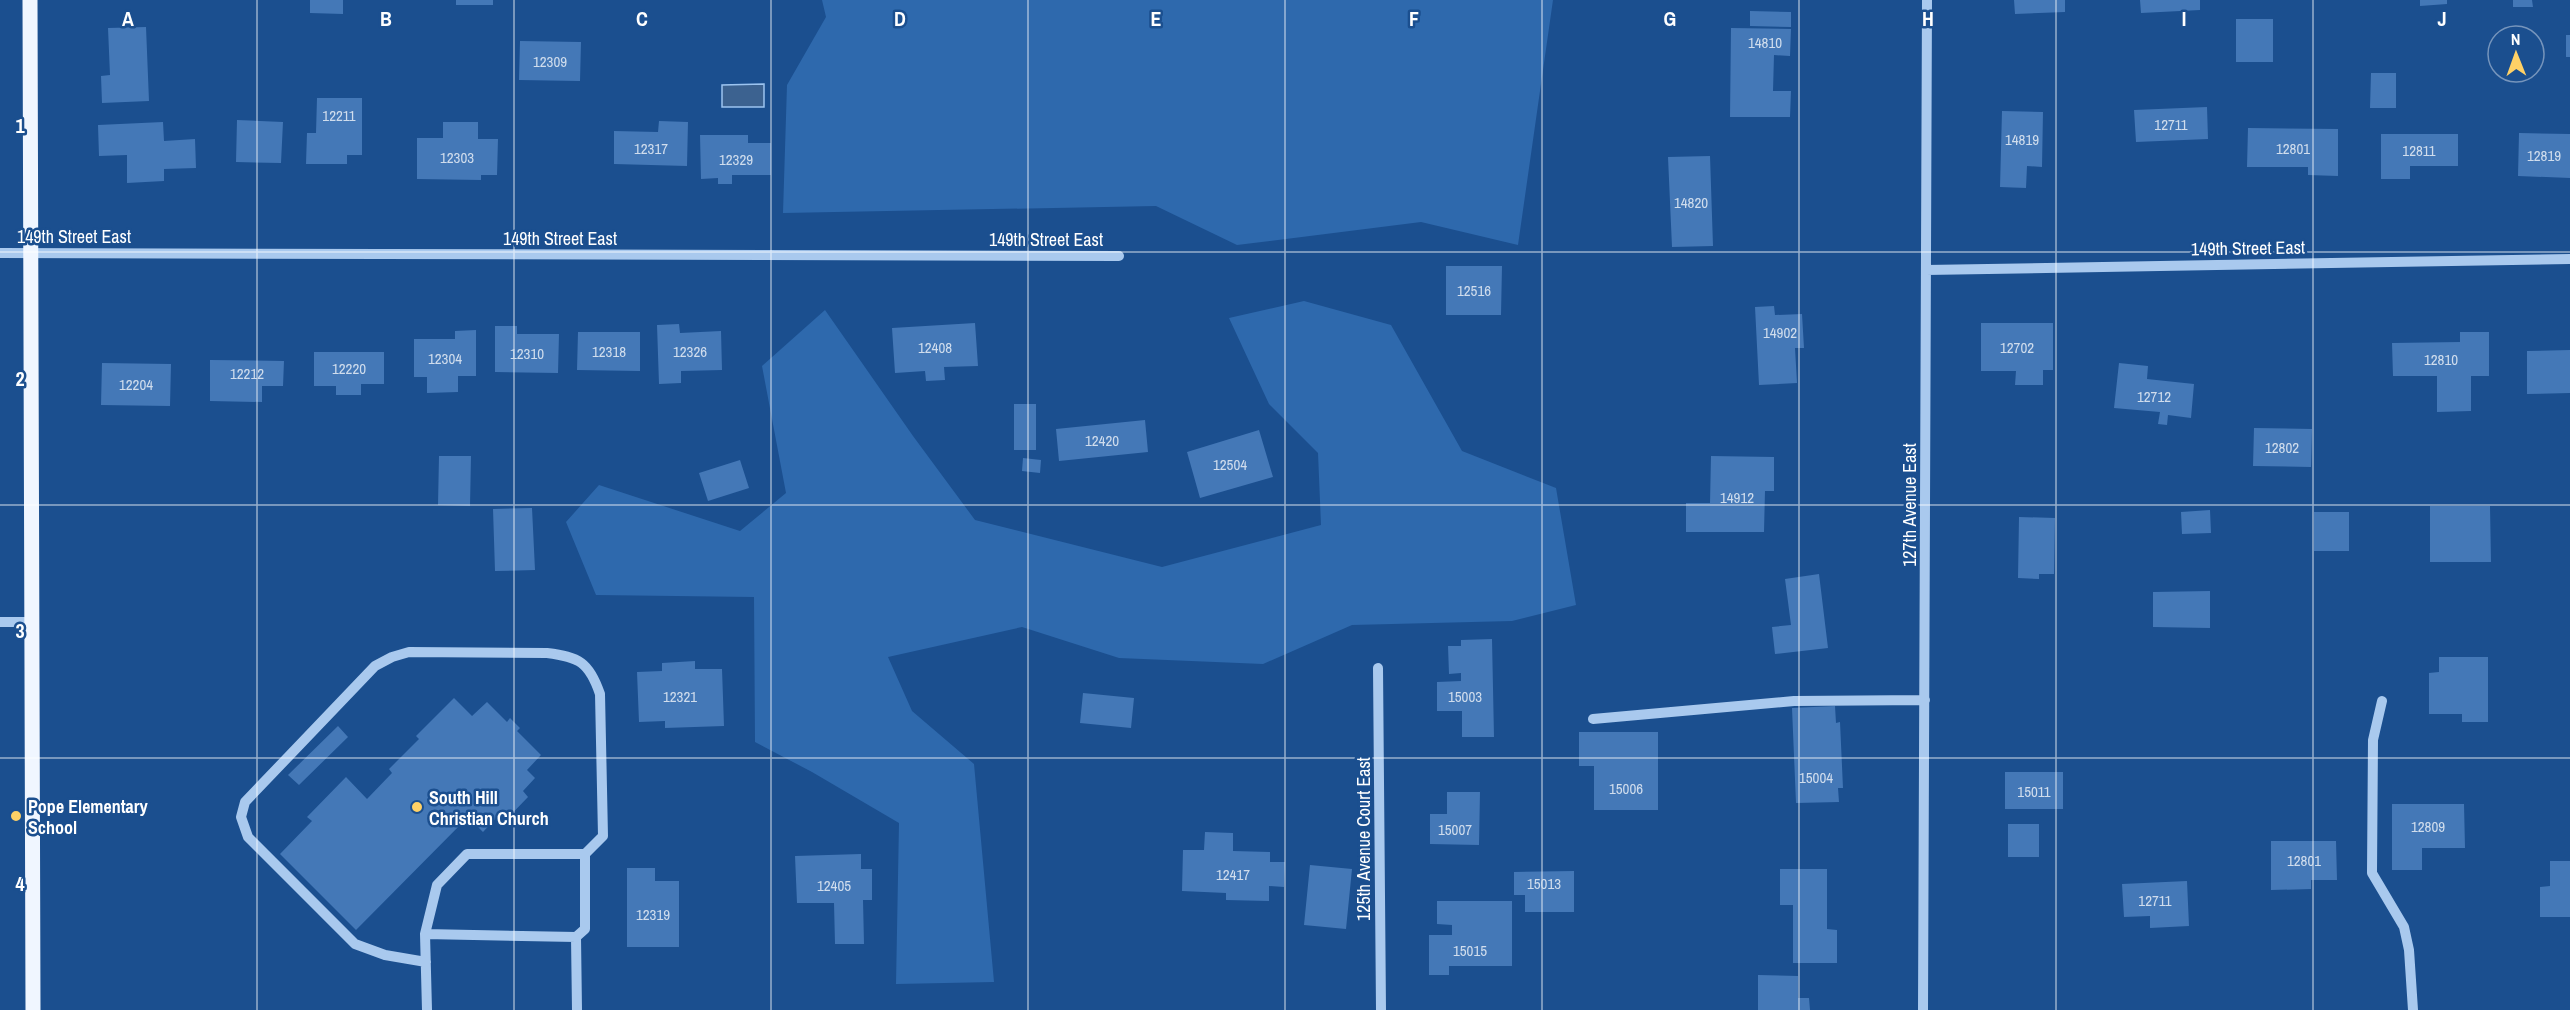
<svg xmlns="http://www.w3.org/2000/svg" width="2570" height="1010" font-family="'Archivo Narrow',sans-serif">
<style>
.green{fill:#2e69ad}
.water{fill:#3c6290;stroke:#9cc4f0;stroke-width:1.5}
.building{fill:#4478b7}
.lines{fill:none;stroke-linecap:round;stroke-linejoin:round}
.minor{stroke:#a9c9ee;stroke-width:10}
.major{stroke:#f0f6ff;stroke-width:15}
.grid{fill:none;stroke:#fff;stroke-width:1.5;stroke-opacity:0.55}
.poi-dot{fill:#ffd166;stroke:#1b4f8f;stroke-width:2}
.labels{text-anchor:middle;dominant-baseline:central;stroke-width:5;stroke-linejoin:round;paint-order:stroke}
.number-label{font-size:15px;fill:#d0dded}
.street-label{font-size:18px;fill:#fff;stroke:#1b4f8f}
.poi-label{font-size:18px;font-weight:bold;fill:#fff;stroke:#1b4f8f;text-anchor:start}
.grid-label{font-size:20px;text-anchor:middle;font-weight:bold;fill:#fff;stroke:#1b4f8f;stroke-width:5;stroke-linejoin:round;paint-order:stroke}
</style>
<rect width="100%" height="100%" fill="#1b4f8f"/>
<path class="green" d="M822 0H1553L1518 245 1421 222 1237 245 1156 206 783 213 787 85 826 17Z
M1304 301 1391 325 1462 451 1556 488 1576 605 1512 621 1352 625 1263 664 1119 658 1022 627 888 657 912 711 974 764 994 982 896 984 899 823 812 772 755 742 754 597 596 595 566 522 599 485 740 531 786 493 762 366 825 310 913 436 975 520 1162 567 1321 525 1318 453 1269 404 1229 318Z"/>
<path class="water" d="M764 84V107H722V85Z"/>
<path class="building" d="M310 0H343V14L310 13Z
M456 0H493V5H456Z
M2014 0H2065V12L2015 14Z
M2140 0H2200V10L2141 13Z
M2420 0H2447V4L2420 6Z
M2513 0H2532L2533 7H2513Z
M1750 11 1791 12V27L1750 26Z
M2236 19H2273V62H2236Z
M146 27 149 101 102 103 101 76 110 75 108 28Z
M1731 28 1791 29 1790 56 1774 55 1773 91H1791L1790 117H1730Z
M2566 35H2570V57H2566Z
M520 41 581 42 580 81 519 80Z
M2371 73H2396V108H2370Z
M317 98H362V155H347V164H306L307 133H316Z
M2207 107 2208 139 2136 142 2134 110Z
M2002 111 2043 112 2042 167 2027 166 2026 188 2000 187Z
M237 120 283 122 281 163 236 162Z
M659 121 688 122 687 166 614 164V131L658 132Z
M163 122 164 141 195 139 196 168 164 169V181L127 183V155L99 156 98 125Z
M443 122H478V139H498L497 175H481V180L417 179V138H443Z
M2248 128 2338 129V176L2308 175V167H2247Z
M2519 133 2570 134V178L2518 176Z
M2381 134H2458V166H2410V179H2381Z
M700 135H748V143H771V175H732V184H718V178L701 179Z
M1710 156 1713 246 1672 247 1668 157Z
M1446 266H1502L1501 315H1446Z
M1774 306 1775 315 1802 314 1804 348H1795L1797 383 1759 385 1755 307Z
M975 323 978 366 944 367 945 380 926 381 925 371 895 373 892 328Z
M1981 323H2053V370H2043V385H2015L2016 371H1981Z
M679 324 680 333 721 331 722 370 681 371V383L659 384 657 325Z
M495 326H517V334H559L558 373 495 372Z
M476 330V376H458V392L427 393V377H414V339H455V331Z
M578 332H640V371L577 370Z
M2460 332H2489V376H2471V411L2437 412V376H2393L2392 343 2460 342Z
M2570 350V393L2527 394V351Z
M314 352H384V384H361V395H336V386H314Z
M210 360 284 361 283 386H262V402L210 401Z
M102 363 171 364 170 406 101 405Z
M2119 363 2148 366 2147 379 2194 384 2191 418 2168 415 2167 425 2158 424 2160 412 2114 408Z
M1014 404H1036V450H1014Z
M1145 420 1148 452 1059 461 1056 429Z
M2254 428 2312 429 2311 467 2253 466Z
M1259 430 1273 477 1200 498 1187 452Z
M439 456H471L470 506 438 505Z
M1711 456 1774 457V491H1765L1764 532H1686V503H1710Z
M1023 458 1041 460 1040 473 1022 471Z
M740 460 749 488 708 501 699 473Z
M2430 506H2490L2491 562H2430Z
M532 508 535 570 495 571 493 509Z
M2210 510 2211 533 2182 534 2181 512Z
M2314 512H2349V551H2314Z
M2019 517 2055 518 2054 574H2039V579L2018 578Z
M1819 574 1828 648 1775 654 1772 627 1791 625 1785 579Z
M2210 591V628L2153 627V592Z
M1492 639 1494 737H1462V711H1437V682L1461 681V673L1449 674 1448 646H1461V640Z
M2439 657H2488V722H2462V714H2429V673L2439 672Z
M695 661V669H722L724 726 665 728V721L639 722 637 672 662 671V663Z
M1083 693 1134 698 1131 728 1080 723Z
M454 698 472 716 487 702 507 722 510 718 520 728 517 731 541 755 527 770 535 778 523 791 528 797 505 821 499 815 483 832 468 817 356 930 280 854 312 821 307 817 346 777 367 799 392 773 389 769 419 739 416 736Z
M1835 706 1836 723 1840 722 1843 788H1838L1839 802 1796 803 1792 708Z
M338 726 348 737 299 785 288 775Z
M1579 732H1658V810H1594V766H1579Z
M2005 772H2063V809H2005Z
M1447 792H1480L1479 845 1430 844V814H1447Z
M2392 804H2464L2465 848H2422V870H2392Z
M2008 824H2039V857H2008Z
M1205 832 1233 833V851L1270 852V862H1285L1284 887 1269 886V901L1226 900V893L1182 891 1183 850H1204Z
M2271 841H2336L2337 880H2311V889L2271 890Z
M861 854V869H872V900H863L864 944H835L834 903H797L795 856Z
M2550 861H2570V917H2540V887L2550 886Z
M1310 865 1352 869 1346 929 1304 925Z
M627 868H655V881H679V947H627Z
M1780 869H1827V929L1837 930V963H1793V905H1780Z
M1574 871V912H1525V895H1514V872Z
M2187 881 2189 926 2150 928V916L2124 917 2122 884Z
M1437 901H1512V966H1449V975H1429V935H1452V925L1437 924Z
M1758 975 1798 976V998H1809L1810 1010H1758Z"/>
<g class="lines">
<path class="minor" d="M0 253 1119 256
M1926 270 2570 259
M0 622H32
M1378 668 1381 1010
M2382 701 2373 740 2372 873 2404 927 2409 950 2413 1010
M1593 719 1794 701 1925 700
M425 934 576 937 585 929V854L603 836 600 694C589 662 579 657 547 653L409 652 392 657 375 666 245 802 241 817 248 837 355 944 385 955 426 962
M576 937 577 1010
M427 1010 425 934 437 885 467 854H585
M1923 1010 1927 0"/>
<path class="major" d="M30 0 33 1010"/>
</g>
<path class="grid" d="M257 0V1010M514 0V1010M771 0V1010M1028 0V1010M1285 0V1010M1542 0V1010M1799 0V1010M2056 0V1010M2313 0V1010M0 252H2570M0 505H2570M0 758H2570"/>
<g class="poi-dot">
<circle cx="417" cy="807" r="6"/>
<circle cx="16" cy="816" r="6"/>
</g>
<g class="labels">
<g class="number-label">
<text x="1765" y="42">14810</text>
<text x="550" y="61">12309</text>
<text x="339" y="115">12211</text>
<text x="2171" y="124">12711</text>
<text x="2022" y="139">14819</text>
<text x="651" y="148">12317</text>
<text x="2293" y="148">12801</text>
<text x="2419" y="150">12811</text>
<text x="2544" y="155">12819</text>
<text x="457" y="157">12303</text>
<text x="736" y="159">12329</text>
<text x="1691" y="202">14820</text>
<text x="1474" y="290">12516</text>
<text x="1780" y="332">14902</text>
<text x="935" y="347">12408</text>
<text x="2017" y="347">12702</text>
<text x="609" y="351">12318</text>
<text x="690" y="351">12326</text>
<text x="527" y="353">12310</text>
<text x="445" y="358">12304</text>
<text x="2441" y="359">12810</text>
<text x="349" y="368">12220</text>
<text x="247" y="373">12212</text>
<text x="136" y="384">12204</text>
<text x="2154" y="396">12712</text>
<text x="1102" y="440">12420</text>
<text x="2282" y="447">12802</text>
<text x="1230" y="464">12504</text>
<text x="1737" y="497">14912</text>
<text x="680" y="696">12321</text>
<text x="1465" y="696">15003</text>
<text x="1816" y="777">15004</text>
<text x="1626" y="788">15006</text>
<text x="2034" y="791">15011</text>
<text x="2428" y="826">12809</text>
<text x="1455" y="829">15007</text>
<text x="2304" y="860">12801</text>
<text x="1233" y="874">12417</text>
<text x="1544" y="883">15013</text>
<text x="834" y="885">12405</text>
<text x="2155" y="900">12711</text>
<text x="653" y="914">12319</text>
<text x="1470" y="950">15015</text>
</g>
<g class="street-label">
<text x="74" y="236">149th Street East</text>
<text x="560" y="238">149th Street East</text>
<text x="1046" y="239">149th Street East</text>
<text transform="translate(2248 248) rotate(-1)">149th Street East</text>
<text transform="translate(1909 505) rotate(-90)">127th Avenue East</text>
<text transform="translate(1363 839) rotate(-90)">125th Avenue Court East</text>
</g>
<g class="poi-label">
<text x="429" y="797">South Hill<tspan x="429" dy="21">Christian Church</tspan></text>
<text x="28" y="806">Pope Elementary<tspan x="28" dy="21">School</tspan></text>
</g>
</g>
<g class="grid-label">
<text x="128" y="26">A</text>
<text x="386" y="26">B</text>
<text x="642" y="26">C</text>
<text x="900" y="26">D</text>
<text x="1156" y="26">E</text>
<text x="1414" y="26">F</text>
<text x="1670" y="26">G</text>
<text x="1928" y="26">H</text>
<text x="2184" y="26">I</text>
<text x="2442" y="26">J</text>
<text x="20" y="133">1</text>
<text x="20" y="386">2</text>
<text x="20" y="638">3</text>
<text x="20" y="891">4</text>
</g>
<g transform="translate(2516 54) rotate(359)"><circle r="28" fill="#1b4f8f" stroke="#7695bc" stroke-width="1.5"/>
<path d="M0-4.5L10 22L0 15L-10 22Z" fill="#ffd166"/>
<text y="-9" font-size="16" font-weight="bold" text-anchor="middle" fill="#ffffff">N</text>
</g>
</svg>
